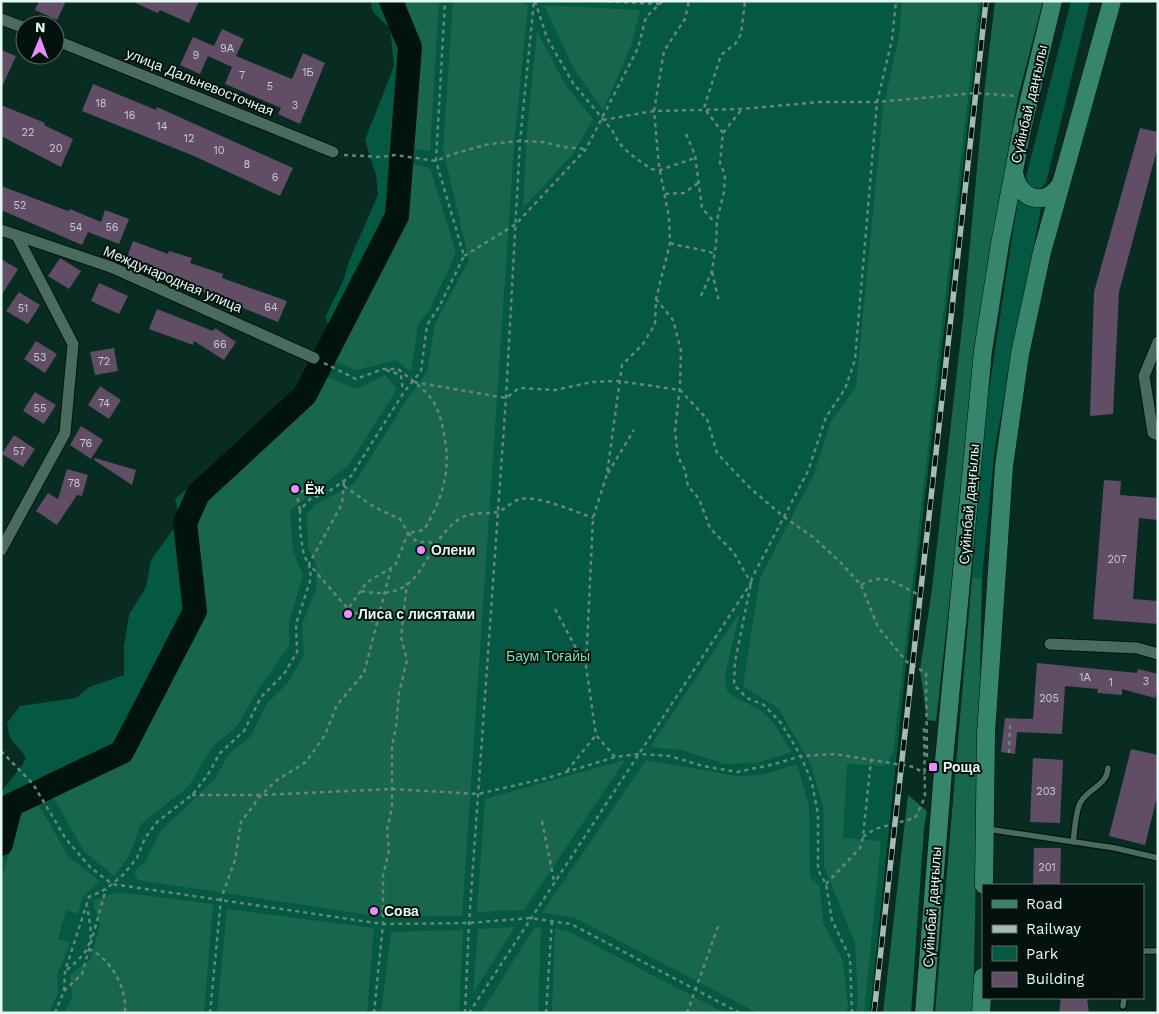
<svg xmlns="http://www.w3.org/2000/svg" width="1159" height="1014" font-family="'Work Sans',sans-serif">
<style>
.green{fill:#055842}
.forest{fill:#19664f}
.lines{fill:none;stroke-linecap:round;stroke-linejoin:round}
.river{stroke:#00130c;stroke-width:24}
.building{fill:#614d65}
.lane-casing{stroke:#00130b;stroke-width:8}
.street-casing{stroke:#00130b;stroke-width:13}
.primary-casing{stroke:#00130b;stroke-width:19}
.path{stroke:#68857c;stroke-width:2.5;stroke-dasharray:4 4;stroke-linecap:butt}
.lane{stroke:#496c5f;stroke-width:5.5}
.street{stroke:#496c5f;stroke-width:11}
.primary{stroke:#37856d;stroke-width:18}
.rail-casing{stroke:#a4bcb3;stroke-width:5.5}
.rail{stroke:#04110c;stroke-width:4;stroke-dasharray:11;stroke-linecap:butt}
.poi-dot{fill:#e98dfe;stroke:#04110c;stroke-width:2}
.labels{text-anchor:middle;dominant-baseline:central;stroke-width:4;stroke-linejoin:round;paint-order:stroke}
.number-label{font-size:11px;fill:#c4cece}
.street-label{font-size:14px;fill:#e5f9f1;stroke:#04110c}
.poi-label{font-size:14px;font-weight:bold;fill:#e5f9f1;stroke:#04110c;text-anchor:start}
.park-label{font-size:14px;fill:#72dcb7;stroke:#04110c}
</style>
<rect width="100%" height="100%" fill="#082c21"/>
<path class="green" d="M371 1H982L908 646 870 1013H1V792L23 764 26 757 10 738 7 723 20 706 76 698 89 687 124 675V646L129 615 146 587 151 560 180 520 175 499 268 421 288 412 305 395 332 349 326 316 344 279 349 261 378 195 376 175 365 140 394 66 390 28C382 20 370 14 371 1Z
M1071 1H1090L1046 183 1038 190 1029 188 1026 177Z
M1018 199 1041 208 995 446 982 578 972 577 982 436Z"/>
<path class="forest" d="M399 1H439L430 151 411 149 418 47Z
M453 1H519L528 5 514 146 462 916H377L138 880 134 872 145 862 160 832 214 780 229 754 251 736 267 703 287 684 304 655 302 624 316 589V564L308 549 307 514 316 504 354 484 406 401 427 372 435 324 469 260 443 149Z
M902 1H979L893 753 885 766 847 764 843 838 881 841 864 1013H856L858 1000 855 943 824 866 823 807 811 765 779 709 743 686 760 578 814 474 831 421 856 387 883 109 899 36Z
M995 1H1043L1018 97 997 214 970 419 936 721 927 720 920 670 932 589 963 319 984 94Z
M544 5 640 10 631 46 603 110 574 69Z
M537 31 566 86 593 119 573 154 523 208 527 130Z
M408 163 430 168 456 253 430 309 418 324 411 372 396 360 357 370 334 361 406 217Z
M385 375 397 389 349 465 290 510 293 551 303 575 289 622V646L257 691 238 725 212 747 189 786 141 824 129 856 114 876 84 851 53 797 129 760 205 609 196 526 205 499 309 405 325 376 357 389Z
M972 577 982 578 973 1013H935Z
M740 612 725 675 727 692C738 701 750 703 761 711 775 720 783 739 792 752L756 763 725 764 681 750 650 747Z
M625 760 524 910 477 912 485 799Z
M646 760 736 776 762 775 797 764 809 807 810 877 820 887 823 923 843 961 848 1006 845 1013H758L575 918 542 913Z
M908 795 927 811 924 828 911 1013H883Z
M37 802 68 856 99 881 82 898 78 914 66 910 58 939 70 943 57 975 58 993 49 1013H1V881L22 810Z
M117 892 213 904 204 1013H64L72 998 70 975 91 959 100 925 93 901Z
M227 909 374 928 367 1013H217Z
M515 927 473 993 478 929Z
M541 927 538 1013H481L534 928Z
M555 928 568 931 725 1013H552Z
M463 930 459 1013H381L391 932Z"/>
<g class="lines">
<path class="river" d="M1 844 11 805 122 752 195 611 185 523 198 494 305 395 397 216 410 47 391 1"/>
</g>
<path class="building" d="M39 1H66L57 20 35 10Z
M131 1H199L189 23 160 10 158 13Z
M222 29 244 39 236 56 292 79 303 53 325 63 300 124 278 114 281 108 225 84 232 67 208 56 200 74 180 65 193 37 214 46Z
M1 50 16 56 1 89Z
M93 84 156 110 157 107 293 168 280 196 194 156 82 111Z
M1 105 45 123 44 125 73 139 61 167 1 136Z
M1140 128 1158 132V146L1119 292 1113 414 1090 416 1094 292Z
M1 186 68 211 70 209 101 222 105 210 129 219 119 244 88 232 82 245 1 210Z
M133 241 168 254 169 251 192 258 190 263 223 274 222 278 287 301 278 322 193 288 194 284 125 263Z
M60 258 81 271 69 289 48 276Z
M1 259 18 269 1 296Z
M99 283 128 296 119 314 91 301Z
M19 292 40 305 28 324 6 311Z
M157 309 213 331 215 328 236 342 224 360 194 341 193 345 149 329Z
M36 341 57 354 45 373 24 359Z
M114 348 118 371 95 375 90 352Z
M100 386 121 400 109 419 88 405Z
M35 392 56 405 44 424 23 411Z
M81 426 103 440 91 459 70 445Z
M14 435 35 449 23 467 2 454Z
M95 458 136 470 132 485 94 460Z
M67 469 88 475 82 496 77 495 57 525 36 511 48 493 58 499Z
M1104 480 1121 481 1120 495 1158 498V520L1139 518 1133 599 1158 601V624L1093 619Z
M1037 663 1137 673 1138 669 1158 674V688L1155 698 1122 689V695L1097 693 1098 689 1065 686 1062 734 1017 732 1015 754 1001 752 1005 718 1033 719Z
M1131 749 1158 755V793L1145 845 1109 836Z
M1033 758 1063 760 1060 823 1030 822Z
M1034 848H1061L1060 885H1033Z
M1061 998H1087L1089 1013H1059Z"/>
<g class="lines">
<g class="lane-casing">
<path id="lane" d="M987 829 1115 848 1158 858
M1073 842C1075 830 1075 814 1080 803 1088 788 1107 786 1108 768
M1143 951H1158
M1123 1006 1124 998"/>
</g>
<g class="street-casing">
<path id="street" d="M1 19 25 28
M55 40 333 152
M1 230 111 267 314 358
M1158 342 1144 376 1153 433 1158 435
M1 550 65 433 73 344 17 236
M1050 644 1137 648 1158 654"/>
</g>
<g class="primary-casing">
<path id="primary" d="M1014 172C1018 200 1045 208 1061 184
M984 885 986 733 1004 466 1020 354 1042 252 1112 1
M924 1013 943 771 983 351 1000 244 1022 129 1053 1
M981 1013 983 977"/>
</g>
<path class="path" d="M535 1 547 38 573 83 612 130 619 143 630 154 651 169 660 170 695 158
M600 1 660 4
M603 120 654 111 742 109 819 102H877L976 93 1016 96
M723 133 704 108 721 55 735 44 741 34 745 1
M686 134 695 155 702 208 715 223
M344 155 381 157 395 155 436 161 453 154 489 144 520 141 544 142 563 147 586 149
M665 194 684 193 698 183
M670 243C685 248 700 248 715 254
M464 256 516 224 586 149 638 48 646 17 663 1
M712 272 719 302
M701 296 712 271 716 244 717 220 724 192 725 175 720 163 723 133 742 109
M324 363 356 379 383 369H398C409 378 421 386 430 397 437 405 441 419 443 429 452 468 444 496 424 530L408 533
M386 370 401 375 403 391
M414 382 506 398 519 388 555 390 592 382 618 381 680 390 707 419 717 453 749 487 784 517 813 537 841 563 861 585 878 627 907 662 926 673 927 757
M608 473 634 430
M344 486 374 507 400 519 408 533 395 566 367 582 348 609 309 564 342 504 344 481
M300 510 296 490 320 495
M408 533 417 542H429L440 546V553
M861 585C887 571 896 585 920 595
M361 591C424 604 420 552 454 523 468 510 482 515 497 512 505 510 512 501 520 499 537 495 577 512 593 518
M348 609 378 624
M555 609 585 665
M1 751 33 784 66 839 90 867 112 884 383 924 469 923 530 918 571 924 740 1013
M1009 753 1010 723
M615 757 596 735 586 666 593 518 607 474 622 365 643 344 655 324 656 299 670 243 669 218 659 166 654 111 664 51 685 19 689 1
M567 771 596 735
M192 795H261L391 789 478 794 547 778 615 757 638 754 670 756 703 766 737 772 775 764 801 756 835 754 914 767 925 774
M542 821 554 881
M863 837 875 829 915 818 925 797 924 728 927 725
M826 884 860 848 863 837 871 760
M89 949C112 960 127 988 125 1013
M67 970C95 946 93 941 87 906
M64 991 82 974 106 889
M55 1013 64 991 65 971 89 897 106 889 123 875 137 858 145 838 157 822 192 795 207 776 220 753 244 731 261 697 284 674 297 652 296 624 311 578 309 564 304 556 300 531V510L311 498 325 494 351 476 404 392 421 371 427 325 439 307 464 256 436 161 445 1
M210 1013 221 899 235 860 241 822 261 795 277 780 306 762 325 735 337 705 364 673 391 568
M374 1013 383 924V876L389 850 387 830 392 808V745L396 728 399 693 407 660 401 637 407 583
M465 1013 469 923 506 398 520 141 534 1
M469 1013 751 583 734 553 710 528 699 499 688 486 685 470 678 457 675 431 680 385 681 351 673 320 656 299
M546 1013 552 920
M687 1013 719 924
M852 1013 850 958 832 920 826 884 818 870V814L812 783 801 756 781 723 764 705 747 698 734 685 735 662 752 578 808 471 826 417 845 389 855 360 877 102 892 40 896 1"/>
<use href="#lane" class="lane"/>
<use href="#street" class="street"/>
<use href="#primary" class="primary"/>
<g class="rail-casing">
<path id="rail" d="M874 1013 986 1"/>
</g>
<use href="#rail" class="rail"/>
</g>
<g class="poi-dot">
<circle cx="295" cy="489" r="5"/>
<circle cx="421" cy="550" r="5"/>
<circle cx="348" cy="614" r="5"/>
<rect x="928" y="762" width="10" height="10" rx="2.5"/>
<circle cx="374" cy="911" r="5"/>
</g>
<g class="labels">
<g class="number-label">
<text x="227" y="48">9А</text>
<text x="196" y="55">9</text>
<text x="308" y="72">1Б</text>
<text x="242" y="75">7</text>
<text x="270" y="86">5</text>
<text x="101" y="103">18</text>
<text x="295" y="105">3</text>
<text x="130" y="115">16</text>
<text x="162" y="126">14</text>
<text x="28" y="132">22</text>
<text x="189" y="138">12</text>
<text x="56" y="148">20</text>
<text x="219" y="150">10</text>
<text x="247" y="164">8</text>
<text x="275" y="177">6</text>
<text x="20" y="205">52</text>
<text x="76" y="227">54</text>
<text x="112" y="227">56</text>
<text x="271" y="307">64</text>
<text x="23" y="308">51</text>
<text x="220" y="344">66</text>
<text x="40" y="357">53</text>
<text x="104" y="361">72</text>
<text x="104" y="403">74</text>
<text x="40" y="408">55</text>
<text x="86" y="443">76</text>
<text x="19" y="451">57</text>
<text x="74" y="483">78</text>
<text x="1117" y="559">207</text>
<text x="1085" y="677">1А</text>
<text x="1146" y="681">3</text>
<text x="1111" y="682">1</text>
<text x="1049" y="698">205</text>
<text x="1046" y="791">203</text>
<text x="1047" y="867">201</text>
</g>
<g class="street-label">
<text transform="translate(200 82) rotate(22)">улица Дальневосточная</text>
<text transform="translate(1029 104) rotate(-77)">Сүйінбай даңғылы</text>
<text transform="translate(173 279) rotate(23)">Международная улица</text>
<text transform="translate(969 504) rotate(-85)">Сүйінбай даңғылы</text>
<text transform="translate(932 907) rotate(-86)">Сүйінбай даңғылы</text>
</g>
<g class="poi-label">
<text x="305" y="489">Ёж</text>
<text x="431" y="550">Олени</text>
<text x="358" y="614">Лиса с лисятами</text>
<text x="943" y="767">Роща</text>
<text x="384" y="911">Сова</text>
</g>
<g class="park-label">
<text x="548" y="656">Баум Тоғайы</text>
</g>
</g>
<rect width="1159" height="1014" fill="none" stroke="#e5f9f1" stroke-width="5"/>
<rect x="982" y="884" width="162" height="115" fill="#04110c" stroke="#5e6e68"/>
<rect x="992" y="900" width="25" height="8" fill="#37856d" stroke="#5e6e68"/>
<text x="1026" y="909" font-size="15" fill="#e5f9f1">Road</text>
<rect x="992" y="925" width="25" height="8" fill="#a4bcb3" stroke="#5e6e68"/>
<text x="1026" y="934" font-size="15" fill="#e5f9f1">Railway</text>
<rect x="992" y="946" width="25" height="15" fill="#055842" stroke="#5e6e68"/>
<text x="1026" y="959" font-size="15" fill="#e5f9f1">Park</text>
<rect x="992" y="972" width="25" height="15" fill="#614d65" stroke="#5e6e68"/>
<text x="1026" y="984" font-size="15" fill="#e5f9f1">Building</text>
<g transform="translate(40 40) rotate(1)"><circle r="24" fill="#04110c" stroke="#5e6e68"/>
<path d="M0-4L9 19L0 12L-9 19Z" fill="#e98dfe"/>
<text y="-8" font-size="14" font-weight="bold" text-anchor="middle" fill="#e5f9f1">N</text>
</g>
</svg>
